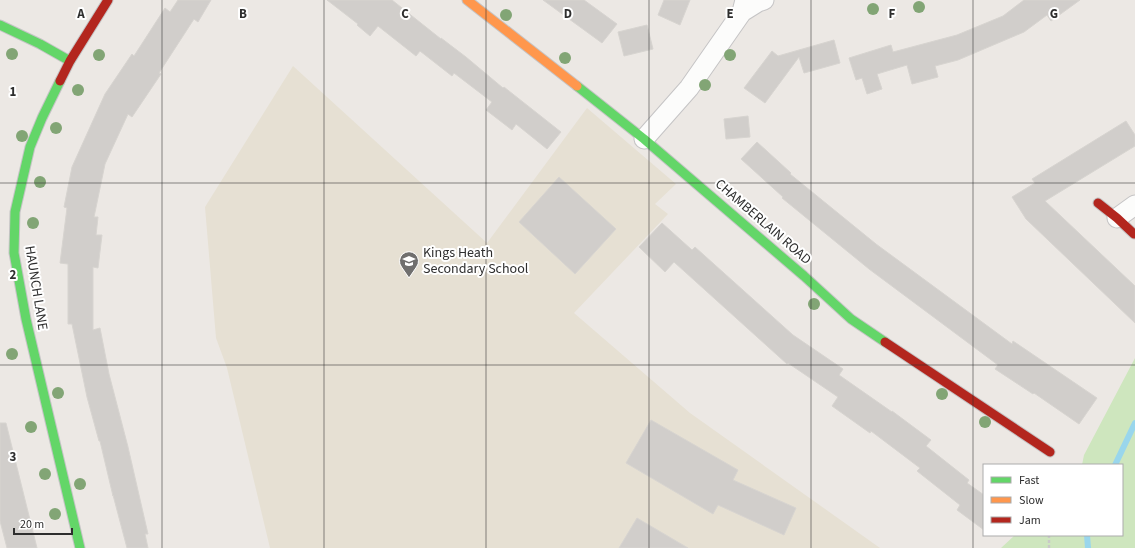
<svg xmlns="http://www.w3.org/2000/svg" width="1135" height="548" font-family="'Source Sans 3',sans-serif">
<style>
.education{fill:#e6e0d3}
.green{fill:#cee6be}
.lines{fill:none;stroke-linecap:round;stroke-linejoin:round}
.stream{stroke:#99d6ec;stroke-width:6}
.building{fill:#d1cecb;stroke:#d7d4d0}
.street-casing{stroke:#c5c4c5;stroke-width:21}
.fast-casing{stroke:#c5c4c5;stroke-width:11}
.slow-casing{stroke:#c5c4c5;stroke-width:11}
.jam-casing{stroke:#c5c4c5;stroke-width:11}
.path{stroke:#c9c9c8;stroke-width:2.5;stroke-dasharray:3 2;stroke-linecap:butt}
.street{stroke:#fcfcfb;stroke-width:19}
.fast{stroke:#63d668;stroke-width:9}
.slow{stroke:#ff974d;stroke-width:9}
.jam{stroke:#b3261e;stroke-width:9}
.tree{fill:#82a575}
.grid{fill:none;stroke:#2e2e2e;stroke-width:1;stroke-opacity:0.55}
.labels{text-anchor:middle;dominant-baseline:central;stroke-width:4;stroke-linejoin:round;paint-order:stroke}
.street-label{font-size:14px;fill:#2e2e2e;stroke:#fff}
.poi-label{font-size:14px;fill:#2e2e2e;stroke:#fff;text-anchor:start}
.grid-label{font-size:13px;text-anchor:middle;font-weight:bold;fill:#2e2e2e;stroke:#fff;stroke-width:4;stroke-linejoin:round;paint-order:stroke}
</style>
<rect width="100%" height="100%" fill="#ece8e4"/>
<path class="education" d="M293 66 487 243 587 108 676 184 655 204 668 214 574 313 690 413 880 548H270L227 368 216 338 205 207Z"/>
<path class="green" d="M1135 358V548H1001L1015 535H1122V465H1082L1084 455Z"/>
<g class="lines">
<path class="stream" d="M1115 465 1135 423
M1087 535 1088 548"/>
</g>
<path class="building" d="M178 0H211L198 22 194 19 159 73 161 74 132 117 128 114 105 164 94 217H98L96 235H102L98 268 93 267V330L100 328 109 374 128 447 148 534H145L148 548H127L113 495V496L100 441H99L87 397 72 324H68V264L60 263 67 208 64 207 72 167 105 94 132 54 134 56 165 8 170 12Z
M327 0H392L441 39V38L466 57 503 88 504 87 561 132 547 149 516 124 512 130 486 110 492 102 454 73 452 76 420 51 416 56 378 26 370 36 357 25 358 24Z
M543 0H584L617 24 602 43Z
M664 0H690L680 25 658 15Z
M1024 0H1080L1051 21 1047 15 1024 32 958 60 935 66 938 77 912 84 907 65 877 74 882 89 867 94 862 78 856 80 849 58 891 45 893 52 957 35 1003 16Z
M647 25 653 49 624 56 618 32Z
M834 40 840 63 804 73 799 57 765 103 744 88 772 51 778 56Z
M748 116 750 137 726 139 724 119Z
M1126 121 1135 135V146L1045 201 1135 286V323L1026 219 1012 197 1035 183 1032 179Z
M757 142 791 173 790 174 876 244 1012 344 1013 341 1097 398 1079 424 1034 393 1033 394 995 369 998 365 869 269 782 198 783 197 741 159Z
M559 177 616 229 575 274 519 222Z
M662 223 692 250 695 247 793 335 843 369 839 375 892 412V411L931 440 926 446 969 480 967 483 984 495V530L957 510 960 505 917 471 920 468 871 431 870 433 832 406 838 397 788 363 787 364 674 262 665 272 639 247Z
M651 420 738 470 733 480 796 508 784 535 718 505 713 514 626 463Z
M0 423H6L37 548H7L0 521Z
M637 518 688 548H619Z"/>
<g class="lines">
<g class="street-casing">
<path id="street" d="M742 12 758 2 764 0
M644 139 689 88 742 12 745 0
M1117 218 1135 205"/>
</g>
<g class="fast-casing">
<path id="fast" d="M0 25 40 44 70 61
M60 81 42 118 30 147 15 212 14 253 26 319 80 548
M577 86 644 139 804 276 851 319 885 342"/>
</g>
<g class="slow-casing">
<path id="slow" d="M467 0 577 86"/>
</g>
<g class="jam-casing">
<path id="jam" d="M60 81 70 61 108 0
M1098 203 1117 218 1134 234
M885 342 1050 452"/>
</g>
<path class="path" d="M1049 548V535"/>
<use href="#street" class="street"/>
<use href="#fast" class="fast"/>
<use href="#slow" class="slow"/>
<use href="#jam" class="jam"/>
</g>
<g class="tree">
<circle cx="919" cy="7" r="6"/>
<circle cx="873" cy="9" r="6"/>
<circle cx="506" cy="15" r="6"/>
<circle cx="12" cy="54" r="6"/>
<circle cx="99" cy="55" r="6"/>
<circle cx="730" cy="55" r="6"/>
<circle cx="565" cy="58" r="6"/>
<circle cx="705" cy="85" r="6"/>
<circle cx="78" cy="90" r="6"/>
<circle cx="56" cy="128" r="6"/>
<circle cx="22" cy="136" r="6"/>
<circle cx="40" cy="182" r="6"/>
<circle cx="33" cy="223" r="6"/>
<circle cx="814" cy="304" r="6"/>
<circle cx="12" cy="354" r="6"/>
<circle cx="58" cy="393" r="6"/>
<circle cx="942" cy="394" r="6"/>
<circle cx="985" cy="422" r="6"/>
<circle cx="31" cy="427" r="6"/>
<circle cx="45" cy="474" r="6"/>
<circle cx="80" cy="484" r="6"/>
<circle cx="55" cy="514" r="6"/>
</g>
<path class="grid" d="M162 0V548M324 0V548M486 0V548M649 0V548M811 0V548M973 0V548M0 183H1135M0 365H1135"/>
<defs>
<g id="school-pin" transform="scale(1)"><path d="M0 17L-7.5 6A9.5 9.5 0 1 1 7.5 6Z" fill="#706f6e" stroke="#fff"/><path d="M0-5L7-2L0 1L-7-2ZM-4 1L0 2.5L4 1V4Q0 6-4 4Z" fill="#fff"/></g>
</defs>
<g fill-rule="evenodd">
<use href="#school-pin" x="409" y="261"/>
</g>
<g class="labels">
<g class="street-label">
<text transform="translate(763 222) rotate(41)">CHAMBERLAIN ROAD</text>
<text transform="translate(36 288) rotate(81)">HAUNCH LANE</text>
</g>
<g class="poi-label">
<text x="423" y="253">Kings Heath<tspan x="423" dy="16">Secondary School</tspan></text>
</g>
</g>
<g class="grid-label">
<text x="81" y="18">A</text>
<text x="243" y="18">B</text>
<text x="405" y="18">C</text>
<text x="568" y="18">D</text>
<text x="730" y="18">E</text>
<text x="892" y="18">F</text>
<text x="1054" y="18">G</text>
<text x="13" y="96">1</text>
<text x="13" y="279">2</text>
<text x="13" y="461">3</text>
</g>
<rect x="983" y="464" width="140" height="72" fill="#ffffff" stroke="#ababab"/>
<rect x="991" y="477" width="20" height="6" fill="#63d668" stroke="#ababab"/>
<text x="1019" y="484" font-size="12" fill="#2e2e2e">Fast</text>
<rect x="991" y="497" width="20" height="6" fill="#ff974d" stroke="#ababab"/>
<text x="1019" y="504" font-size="12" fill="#2e2e2e">Slow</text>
<rect x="991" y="517" width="20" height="6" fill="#b3261e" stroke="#ababab"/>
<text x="1019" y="524" font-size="12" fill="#2e2e2e">Jam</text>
<path d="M14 528v6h58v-6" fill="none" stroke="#2e2e2e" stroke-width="2"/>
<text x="20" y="528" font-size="12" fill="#2e2e2e" stroke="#ffffff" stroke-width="3" paint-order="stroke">20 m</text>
</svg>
